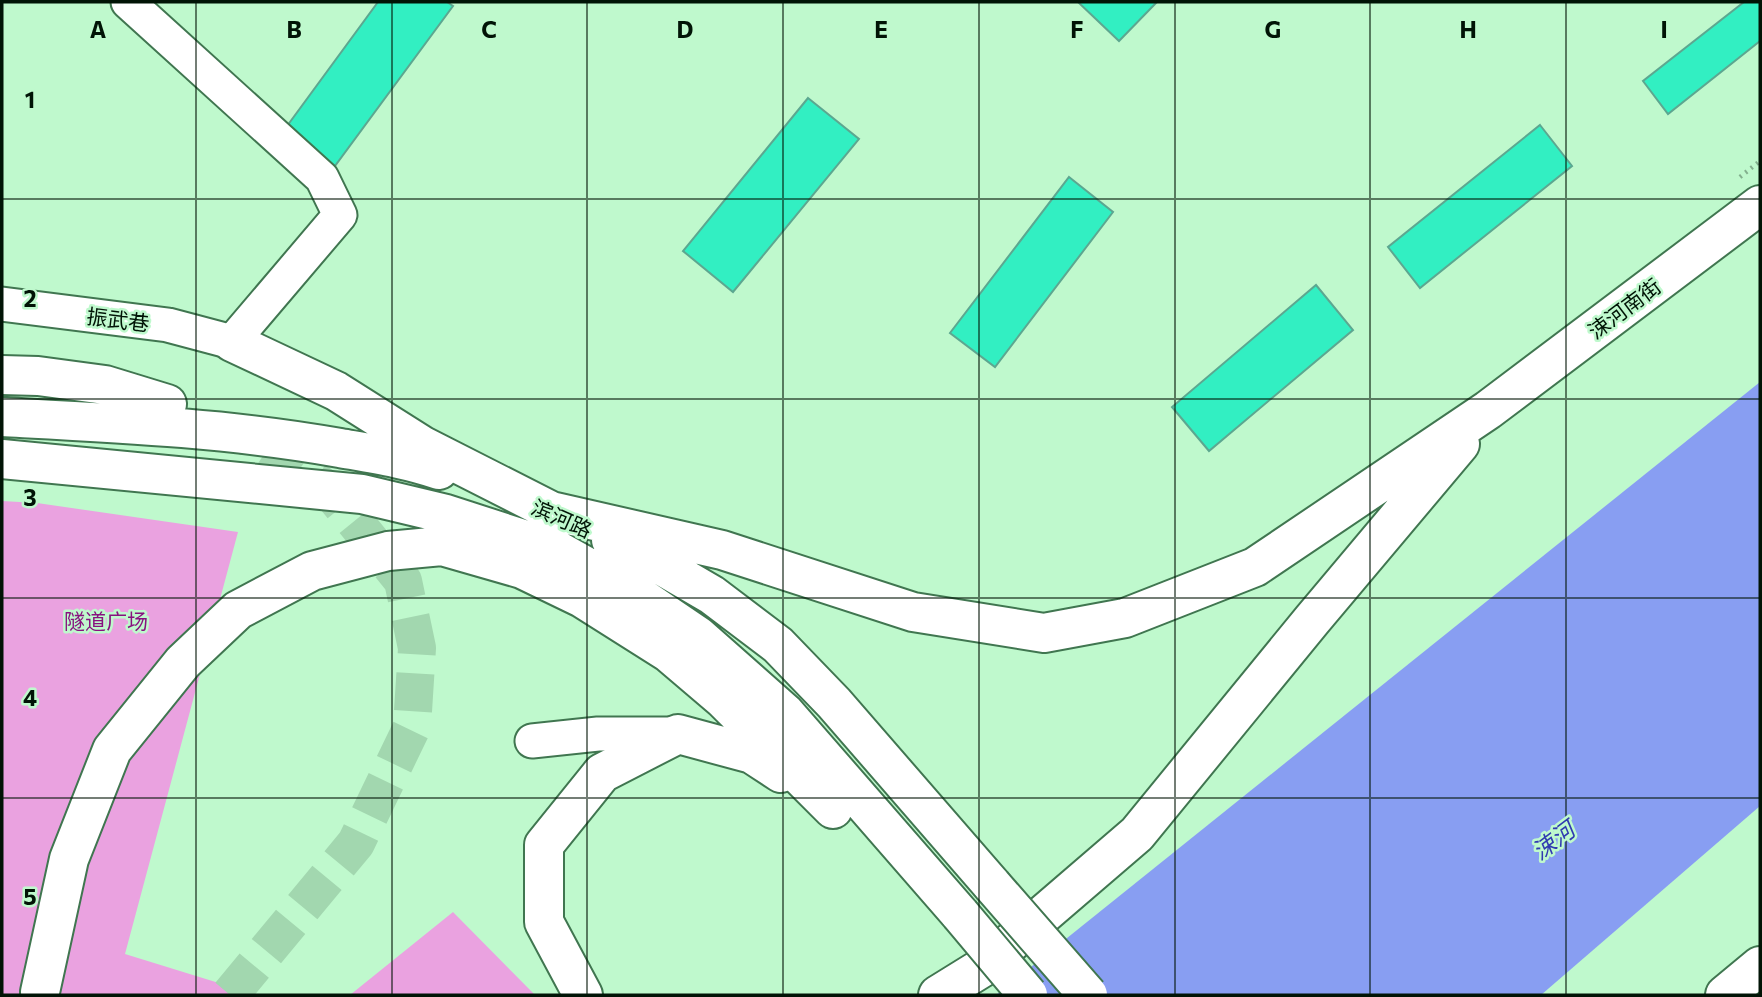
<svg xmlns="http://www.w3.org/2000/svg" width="1762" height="997" font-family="Commissioner,'Noto Sans SC',sans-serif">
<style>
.green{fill:#eaa2e0}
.water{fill:#889ef2}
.building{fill:#32efc2;stroke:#5ca790;stroke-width:2}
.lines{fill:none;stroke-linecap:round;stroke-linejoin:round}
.major-tunnel{stroke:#a2d7af;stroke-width:38;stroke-dasharray:38 19;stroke-linecap:butt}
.minor-casing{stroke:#407650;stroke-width:37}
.major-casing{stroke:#407650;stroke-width:42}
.path{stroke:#83b08e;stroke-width:4.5;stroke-dasharray:2 5;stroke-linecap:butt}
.minor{stroke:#fff;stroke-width:33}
.major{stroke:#fff;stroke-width:38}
.major-bridge-casing{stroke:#407650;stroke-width:42;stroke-linecap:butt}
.major-bridge{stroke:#fff;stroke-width:38}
.grid{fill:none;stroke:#011406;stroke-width:2;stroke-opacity:0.55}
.labels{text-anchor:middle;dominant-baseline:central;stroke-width:5;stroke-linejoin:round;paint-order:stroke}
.street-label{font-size:21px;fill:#011406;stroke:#bff9cd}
.park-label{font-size:21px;fill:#88117f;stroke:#bff9cd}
.water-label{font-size:23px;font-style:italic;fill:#303ab1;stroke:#bff9cd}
.grid-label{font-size:23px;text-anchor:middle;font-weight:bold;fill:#011406;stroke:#bff9cd;stroke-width:5;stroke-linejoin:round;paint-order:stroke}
</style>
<rect width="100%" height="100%" fill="#bff9cd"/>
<path class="green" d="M2 501 37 503 238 532 125 954 258 995H2Z
M453 912 535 995H350Z"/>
<path class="water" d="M1760 382V806L1541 995H996Z"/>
<path class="building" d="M378 2H447L453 6 329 174 279 137Z
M1080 2H1157L1119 41 1079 3Z
M1744 2H1760V41L1668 114 1643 81Z
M808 98 859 139 733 292 683 251Z
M1540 125 1572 166 1420 288 1388 247Z
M1069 177 1113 212 995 367 950 333Z
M1316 285 1353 330 1209 451 1172 407Z"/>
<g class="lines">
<path class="major-tunnel" d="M230 995 356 843 412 727 417 648 403 581 330 491 237 430"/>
<g class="minor-casing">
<path id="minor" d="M2 304 168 325 232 342 340 215 322 178 128 2
M532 741 598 734H678"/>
</g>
<g class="major-casing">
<path id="major" d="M232 342 336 391 423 446 551 511 722 550 913 612 1044 633 1125 618 1255 567 1488 410 1760 205
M2 375 38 376 105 385 167 404
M2 417C115 423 229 428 340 448 374 454 407 459 439 470
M2 459 362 494 446 514 557 550 639 596 698 636 785 713 960 914
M611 540 652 560 712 595 778 645 834 703 992 885
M40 992 69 859 112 750 183 662 238 610 312 571 388 551 442 546 522 569 582 598 669 653 723 699 833 809
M583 995 544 922V845L602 773 678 734 752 754 781 773
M938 995 980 969 1137 834 1312 620 1460 444
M1725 995 1760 966"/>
</g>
<path class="path" d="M1740 177 1760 161"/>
<use href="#minor" class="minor"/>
<use href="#major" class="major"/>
<g class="major-bridge-casing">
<path id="major-bridge" d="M992 885 1088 995
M960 914 1028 995"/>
</g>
<use href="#major-bridge" class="major-bridge"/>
</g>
<path class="grid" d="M196 2V995M392 2V995M587 2V995M783 2V995M979 2V995M1175 2V995M1370 2V995M1566 2V995M2 199H1760M2 399H1760M2 598H1760M2 798H1760"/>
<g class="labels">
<g class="street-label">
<text transform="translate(1624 308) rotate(-37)">涑河南街</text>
<text transform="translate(118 319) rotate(7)">振武巷</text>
<text transform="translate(562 518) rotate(24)">滨河路</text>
</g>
<g class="park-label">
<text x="106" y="620">隧道广场</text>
</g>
<g class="water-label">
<text transform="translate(1553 840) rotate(-37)">涑河</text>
</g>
</g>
<g class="grid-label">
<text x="98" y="38">A</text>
<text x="294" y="38">B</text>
<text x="489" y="38">C</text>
<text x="685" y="38">D</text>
<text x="881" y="38">E</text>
<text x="1077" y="38">F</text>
<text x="1273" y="38">G</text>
<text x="1468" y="38">H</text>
<text x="1664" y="38">I</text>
<text x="30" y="108">1</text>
<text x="30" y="307">2</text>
<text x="30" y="506">3</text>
<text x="30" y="706">4</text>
<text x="30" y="905">5</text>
</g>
<rect width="1762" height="997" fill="none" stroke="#011406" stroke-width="7"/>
</svg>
